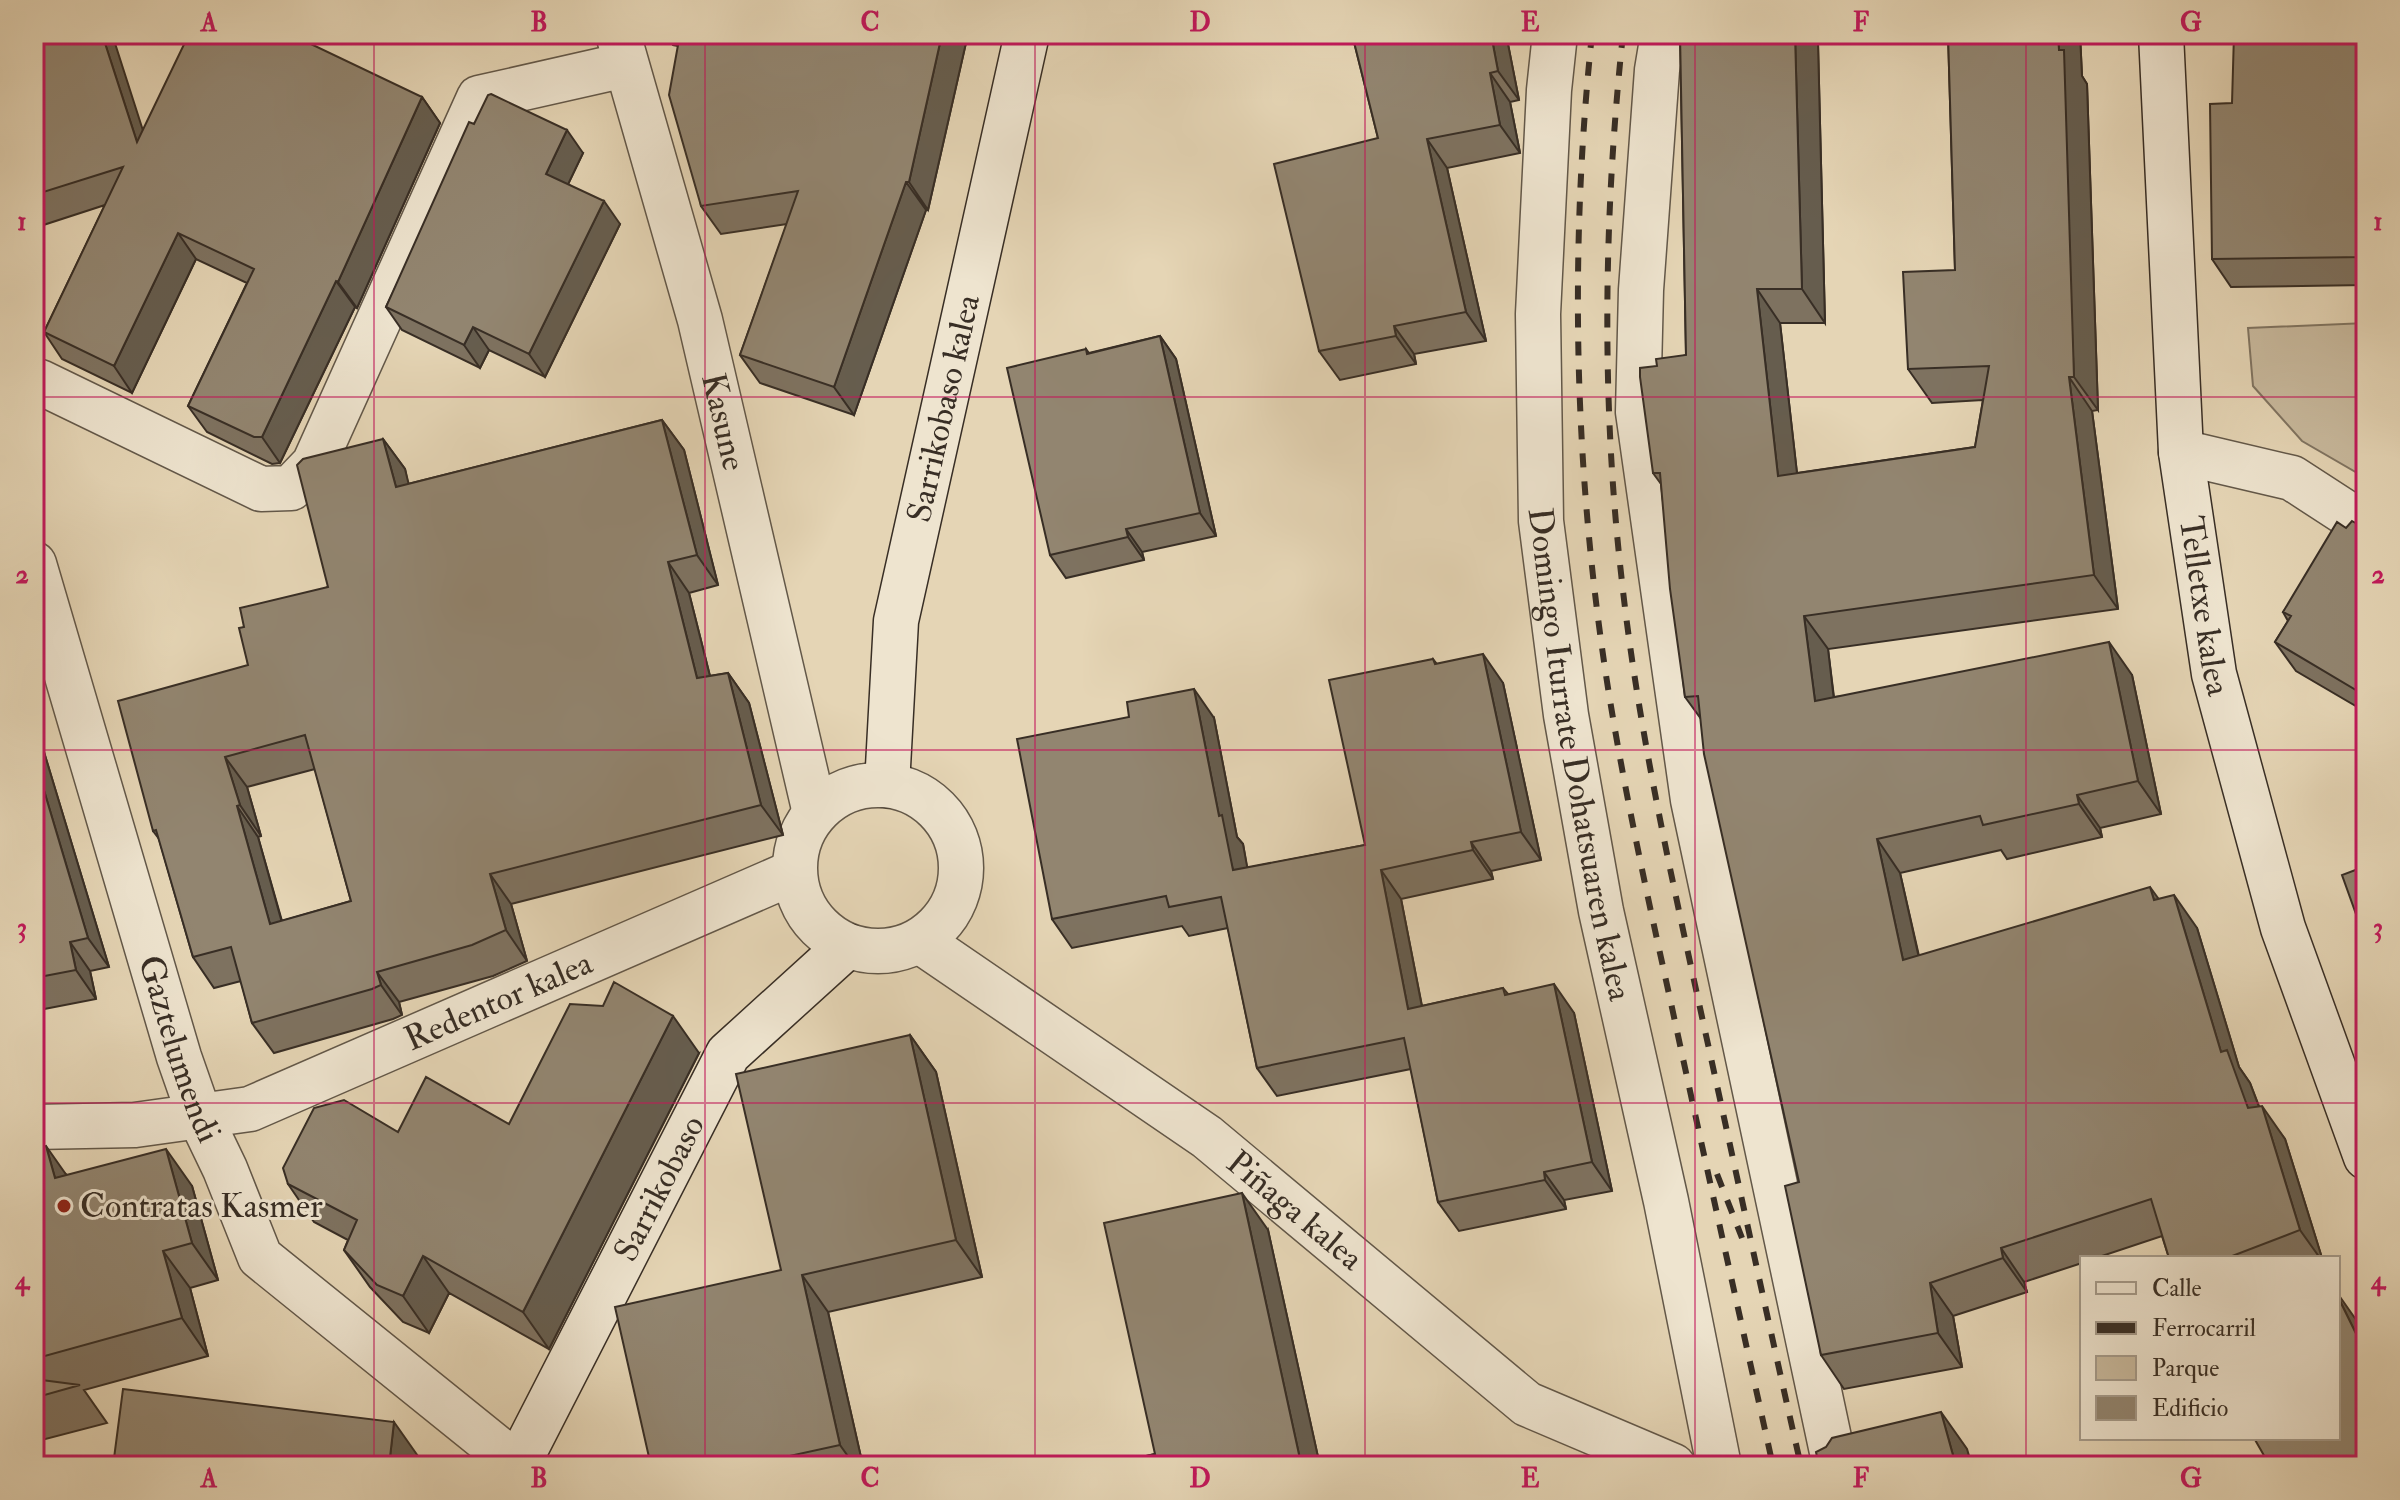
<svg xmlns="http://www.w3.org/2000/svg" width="2400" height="1500" font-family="'IM FELL Double Pica',serif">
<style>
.green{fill:#c8b99d;stroke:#807461;stroke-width:2}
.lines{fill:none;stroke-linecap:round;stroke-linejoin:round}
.street-casing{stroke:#635849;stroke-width:47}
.secondary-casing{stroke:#382e25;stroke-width:47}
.street{stroke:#eee4cf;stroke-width:44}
.secondary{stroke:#eee4cf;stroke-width:44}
.rail{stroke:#382e25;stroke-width:6;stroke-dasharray:14 14;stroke-linecap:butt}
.wall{fill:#7e7260;stroke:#382e25;stroke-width:2;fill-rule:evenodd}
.shaded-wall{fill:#665d4e;stroke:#382e25;stroke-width:2}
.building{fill:#928570;stroke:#382e25;stroke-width:2;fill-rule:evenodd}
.grid{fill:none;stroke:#c2185b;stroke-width:2;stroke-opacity:0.55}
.poi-dot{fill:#8f2418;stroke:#eee4cf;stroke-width:3}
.labels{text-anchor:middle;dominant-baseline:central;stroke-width:6;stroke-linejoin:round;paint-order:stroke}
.street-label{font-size:34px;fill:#382e25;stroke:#eee4cf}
.poi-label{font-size:34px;fill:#382e25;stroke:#eee4cf;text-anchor:start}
.neatline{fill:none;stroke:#c2185b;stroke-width:3}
.grid-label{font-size:26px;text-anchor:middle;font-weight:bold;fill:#c2185b}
</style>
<rect width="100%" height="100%" fill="#e5d5b5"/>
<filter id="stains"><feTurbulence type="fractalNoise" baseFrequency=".0025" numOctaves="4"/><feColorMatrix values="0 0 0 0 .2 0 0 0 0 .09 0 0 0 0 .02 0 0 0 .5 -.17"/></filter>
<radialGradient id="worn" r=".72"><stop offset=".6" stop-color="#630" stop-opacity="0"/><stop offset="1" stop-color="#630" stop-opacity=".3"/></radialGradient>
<path class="green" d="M2366 323V478L2302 441 2253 386 2248 328Z"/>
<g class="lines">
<g class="street-casing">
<g id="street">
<path id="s1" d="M618 34 700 320 815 813"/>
<path id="s2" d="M1555 34 1549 90 1538 314 1541 521 1566 715 1601 911 1666 1201 1719 1466"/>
<path d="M1663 34 1657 70 1641 290 1638 412 1693 800 1835 1466"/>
<path d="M34 383 40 382 261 489 291 488 314 464 479 98 625 65"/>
<path d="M2181 452 2292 478 2366 526"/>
<path id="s3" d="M34 564 179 1057 200 1117 225 1169 260 1257 519 1466"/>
<circle cx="878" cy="868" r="83"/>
<path id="s4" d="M920 941 1207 1137 1527 1404 1673 1466"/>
<path id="s5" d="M34 1127 135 1125 250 1109 794 872"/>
</g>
</g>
<g class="secondary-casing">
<g id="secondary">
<path id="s6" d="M2161 34 2181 452 2214 674 2283 928 2366 1157"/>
<path id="s7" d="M887 785 896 621 1027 34"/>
<path id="s8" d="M517 1466 728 1054 847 946"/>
</g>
</g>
<use href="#street" class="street"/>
<use href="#secondary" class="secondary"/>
<path class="rail" d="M1592 34C1569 251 1574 472 1608 688 1625 794 1648 899 1671 1003 1704 1157 1739 1312 1773 1466
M1623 34C1604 212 1601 395 1621 573 1637 723 1670 870 1702 1017 1735 1167 1767 1317 1801 1466
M1717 1174 1742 1238"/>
</g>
<path class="wall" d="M34 34 143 129 422 97 440 123 357 308 355 307 280 463 272 464 207 432 188 406 247 283 196 259 132 393 62 359 44 332 105 205 34 228Z
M460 34H523L483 44Z
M665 34H968L928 210H926L854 415 760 383 740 355 787 224 721 234 701 206 678 46 673 45Z
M1352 34H1506L1519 100 1510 102 1520 153 1447 168 1486 341 1414 354 1416 364 1340 380 1319 351 1378 138Z
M1680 34H1843L1844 43H1818L1825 323H1780L1797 473 1975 447 1983 400 1932 403 1908 369 1955 270 1948 34H2080L2082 76 2087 84 2098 410 2092 411 2118 609 1828 649 1834 697 2132 675 2161 814 2100 828 2102 837 2007 859 2001 850 1900 873 1919 956 2158 899 2197 928 2239 1067 2250 1083 2259 1106 2285 1139 2322 1258H2169L2162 1236 2096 1258H2082V1263L2024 1282 2027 1292 1953 1316 1962 1367 1844 1389 1821 1355 1799 1182 1701 719 1685 697 1661 484 1653 473 1657 366 1686 355Z
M2366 34V285L2231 287 2212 259 2232 103Z
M474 124 583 153 568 184 620 224 545 377 489 350 480 368 402 330 386 307Z
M1160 336 1176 359 1216 536 1142 552 1144 560 1066 578 1050 555 1086 349 1089 353Z
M662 420 684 450 718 585 689 593 710 676 728 673 749 703 783 835 511 904 527 961 493 976 399 1002 402 1015 393 1019 274 1053 252 1023 241 981 214 988 193 957 159 839 153 831 248 665 244 627 328 587 383 439 405 469 408 484ZM315 769 351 901 282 921 258 837 261 836 247 787Z
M2346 528 2366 529V712L2296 671 2275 642 2288 621 2283 612Z
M1433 659 1437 664 1503 683 1541 860 1491 871 1493 879 1401 899 1422 1006 1503 988 1508 994 1574 1013 1612 1191 1564 1200 1566 1209 1459 1231 1438 1202 1411 1069 1277 1096 1257 1068 1228 928 1189 936 1182 926 1072 948 1052 919 1214 718 1237 837 1243 844 1247 868 1365 845Z
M34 719 109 967 90 971 96 999 34 1011Z
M910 1035 936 1072 982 1277 828 1312 863 1466H651L781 1270Z
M699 1053 549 1349 449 1293 429 1333 403 1322 370 1287 344 1250 348 1240 314 1222 288 1184 398 1132 509 1124Z
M34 1149 67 1175 192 1186 218 1280 190 1288 208 1356 84 1390 107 1423 34 1442Z
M1268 1230 1320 1466H1102L1155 1454Z"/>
<path class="shaded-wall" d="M102 34H112L155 168 137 142Z
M942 34H968L928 210 909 182Z
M1491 34H1506L1519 100 1498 71Z
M1795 34H1812L1818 43 1825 323 1802 289Z
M1838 34H1843L1844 43Z
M2058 34H2080L2082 76 2087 84 2098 410 2074 377Z
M1490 73 1510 102 1520 153 1500 125Z
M422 97 440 123 357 308 338 282Z
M567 130 583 153 562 197 546 174Z
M1427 139 1447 168 1486 341 1466 312Z
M906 182 926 210 854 415 834 387Z
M604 201 620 224 545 377 529 354Z
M178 233 196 259 132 393 114 366Z
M336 281 355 307 280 463 262 437Z
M1757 289 1780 323 1801 509 1778 476Z
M1394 326 1414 354 1416 364 1396 336Z
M473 327 489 350 480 368 464 345Z
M1160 336 1176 359 1216 536 1200 513Z
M2069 377 2092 411 2118 609 2094 575Z
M662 420 684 450 718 585 697 555Z
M383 439 405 469 417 518 396 487Z
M1126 529 1142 552 1144 560 1128 537Z
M668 562 689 593 718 708 697 678Z
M1804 616 1828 649 1838 735 1815 701Z
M2109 642 2132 675 2161 814 2138 781Z
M1483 654 1503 683 1541 860 1521 832Z
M728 673 749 703 783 835 761 805Z
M1194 689 1214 718 1237 837 1243 844 1253 899 1233 870 1219 816Z
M34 719 109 967 88 938 34 757Z
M225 757 247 787 261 836 240 805Z
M2077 795 2100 828 2102 837 2079 804Z
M237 806 258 837 291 955 270 924Z
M1877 839 1900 873 1927 994 1903 960Z
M1471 842 1491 871 1493 879 1473 850Z
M1381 870 1401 899 1428 1038 1408 1009Z
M490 874 511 904 527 961 506 930Z
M2150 887 2174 920 2154 900Z
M2174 895 2197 928 2239 1067 2250 1083 2272 1142 2248 1108 2221 1052Z
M70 942 90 971 96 999 76 970Z
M377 972 399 1002 402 1015 381 985Z
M1554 984 1574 1013 1612 1191 1592 1162Z
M673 1016 699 1053 549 1349 523 1312Z
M910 1035 936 1072 982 1277 956 1240Z
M2262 1106 2285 1139 2322 1258H2320L2300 1230Z
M46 1146 72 1183 55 1178Z
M166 1149 192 1186 218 1280 192 1243Z
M1544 1172 1564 1200 1566 1209 1545 1180Z
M1242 1193 1268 1230 1320 1466H1305L1300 1459Z
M2001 1248 2024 1282 2027 1292 2003 1258Z
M163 1251 190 1288 208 1356 182 1318Z
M423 1256 449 1293 429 1333 403 1296Z
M802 1275 828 1312 863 1466H855L840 1445Z
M1930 1283 1953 1316 1962 1367 1938 1333Z
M2338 1294 2359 1324 2366 1338V1354L2338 1297Z
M1941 1412 1967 1449 1972 1466H1956Z
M394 1422 420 1459 419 1466H389Z"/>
<path class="building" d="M34 34H102L137 142 189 34H290L422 97 338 282 336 281 262 437H254L188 406 254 269 178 233 114 366 44 332 123 167 34 195Z
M680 34H942L909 182H906L834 387 740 355 798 191 701 206 669 95Z
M1352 34H1491L1498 71 1490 73 1500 125 1427 139 1466 312 1394 326 1396 336 1319 351 1274 164 1378 138Z
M1680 34H1795L1802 289H1757L1778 476 1975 447 1989 366 1908 369 1903 272 1955 270 1948 34H2058L2059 50H2064L2074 377H2069L2094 575 1804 616 1815 701 2109 642 2138 781 2077 795 2079 804 1983 825 1980 816 1877 839 1903 960 2150 887 2154 900 2174 895 2221 1052 2227 1050 2248 1108 2262 1106 2300 1230 2227 1258H2169L2151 1199 2001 1248 2003 1258 1930 1283 1938 1333 1821 1355 1785 1186 1799 1182 1704 754 1698 696 1685 697 1670 589 1660 473H1653L1640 377V368L1657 366 1656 359 1686 355Z
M2234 34H2366V257L2212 259 2210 104 2232 103Z
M491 94 567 130 546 174 604 201 529 354 473 327 464 345 386 307 469 122 474 124 488 95Z
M1160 336 1200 513 1126 529 1128 537 1050 555 1007 368 1086 349 1087 354Z
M662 420 697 555 668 562 697 678 728 673 761 805 490 874 506 930 472 945 377 972 381 985 372 989 252 1023 231 947 193 957 156 830 153 831 118 701 248 665 239 628 244 627 240 608 328 587 297 465 303 459 383 439 396 487ZM305 735 351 901 270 924 237 806 240 805 225 757Z
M2352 521 2366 529V696L2275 642 2291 616 2283 612 2337 522 2346 528Z
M1483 654 1521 832 1471 842 1473 850 1381 870 1408 1009 1503 988 1505 995 1554 984 1592 1162 1544 1172 1545 1180 1438 1202 1404 1038 1257 1068 1221 897 1169 907 1166 896 1052 919 1017 739 1129 717 1127 702 1194 689 1219 816 1222 815 1233 870 1365 845 1329 680 1433 659 1435 664Z
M34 757 88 938 70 942 76 970 34 978Z
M2366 866V942L2342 875Z
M614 982 673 1016 523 1312 423 1256 403 1296 377 1285 344 1250 357 1220 288 1184 283 1168 314 1108 344 1100 398 1132 426 1077 509 1124 570 1004 603 1006Z
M910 1035 956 1240 802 1275 840 1445 744 1466H651L615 1307 781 1270 736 1074Z
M46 1146 55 1178 166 1149 192 1243 163 1251 182 1318 34 1359V1149Z
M1242 1193 1300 1459 1268 1466H1102L1155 1454 1104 1223Z
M2338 1297 2366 1354V1466H2270L2254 1438H2338Z
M34 1379 80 1385 34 1398Z
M123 1389 394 1422 389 1466H113Z
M1941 1412 1956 1466H1957H1819L1816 1452 1826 1447 1832 1438Z"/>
<path class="grid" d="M374 34V1466M705 34V1466M1035 34V1466M1365 34V1466M1695 34V1466M2026 34V1466M34 397H2366M34 750H2366M34 1103H2366"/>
<circle class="poi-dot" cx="64" cy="1206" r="8"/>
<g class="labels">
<g class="street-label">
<text stroke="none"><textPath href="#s7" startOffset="382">Sarrikobaso kalea</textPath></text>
<text stroke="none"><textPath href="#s1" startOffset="402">Kasune</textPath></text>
<text stroke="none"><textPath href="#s6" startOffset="574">Telletxe kalea</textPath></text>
<text stroke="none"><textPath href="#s2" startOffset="724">Domingo Iturrate Dohatsuaren kalea</textPath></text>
<text stroke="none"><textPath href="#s5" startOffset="488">Redentor kalea</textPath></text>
<text stroke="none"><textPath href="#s3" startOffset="506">Gaztelumendi</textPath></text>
<text stroke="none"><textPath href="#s8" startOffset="312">Sarrikobaso</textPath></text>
<text stroke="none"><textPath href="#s4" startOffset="462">Piñaga kalea</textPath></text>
</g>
<g class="poi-label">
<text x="80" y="1206">Contratas Kasmer</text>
</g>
</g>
<rect width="2400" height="1500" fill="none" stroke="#e5d5b5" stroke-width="88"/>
<rect x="2080" y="1256" width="260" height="184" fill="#eee4cf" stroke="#a59b8b" stroke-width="2"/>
<rect x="2096" y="1282" width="40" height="12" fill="#eee4cf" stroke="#a59b8b" stroke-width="2"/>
<text x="2152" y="1296" font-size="24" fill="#382e25">Calle</text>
<rect x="2096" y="1322" width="40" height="12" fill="#382e25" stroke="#a59b8b" stroke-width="2"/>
<text x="2152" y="1336" font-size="24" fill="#382e25">Ferrocarril</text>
<rect x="2096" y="1356" width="40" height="24" fill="#c8b99d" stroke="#a59b8b" stroke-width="2"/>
<text x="2152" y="1376" font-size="24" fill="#382e25">Parque</text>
<rect x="2096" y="1396" width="40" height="24" fill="#928570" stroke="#a59b8b" stroke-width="2"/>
<text x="2152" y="1416" font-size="24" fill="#382e25">Edificio</text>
<rect x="44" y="44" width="2312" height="1412" class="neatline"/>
<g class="grid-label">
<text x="209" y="31">A</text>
<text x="539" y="31">B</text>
<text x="870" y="31">C</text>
<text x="1200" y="31">D</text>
<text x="1530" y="31">E</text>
<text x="1861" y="31">F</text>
<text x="2191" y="31">G</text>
<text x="22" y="230">1</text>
<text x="2378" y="230">1</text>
<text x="22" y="583">2</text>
<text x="2378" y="583">2</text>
<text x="22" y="936">3</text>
<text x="2378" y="936">3</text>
<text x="22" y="1289">4</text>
<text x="2378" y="1289">4</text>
<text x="209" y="1487">A</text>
<text x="539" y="1487">B</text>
<text x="870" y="1487">C</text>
<text x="1200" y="1487">D</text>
<text x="1530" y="1487">E</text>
<text x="1861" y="1487">F</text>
<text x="2191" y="1487">G</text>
</g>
<rect width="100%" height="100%" filter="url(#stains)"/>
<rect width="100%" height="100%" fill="url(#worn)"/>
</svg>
